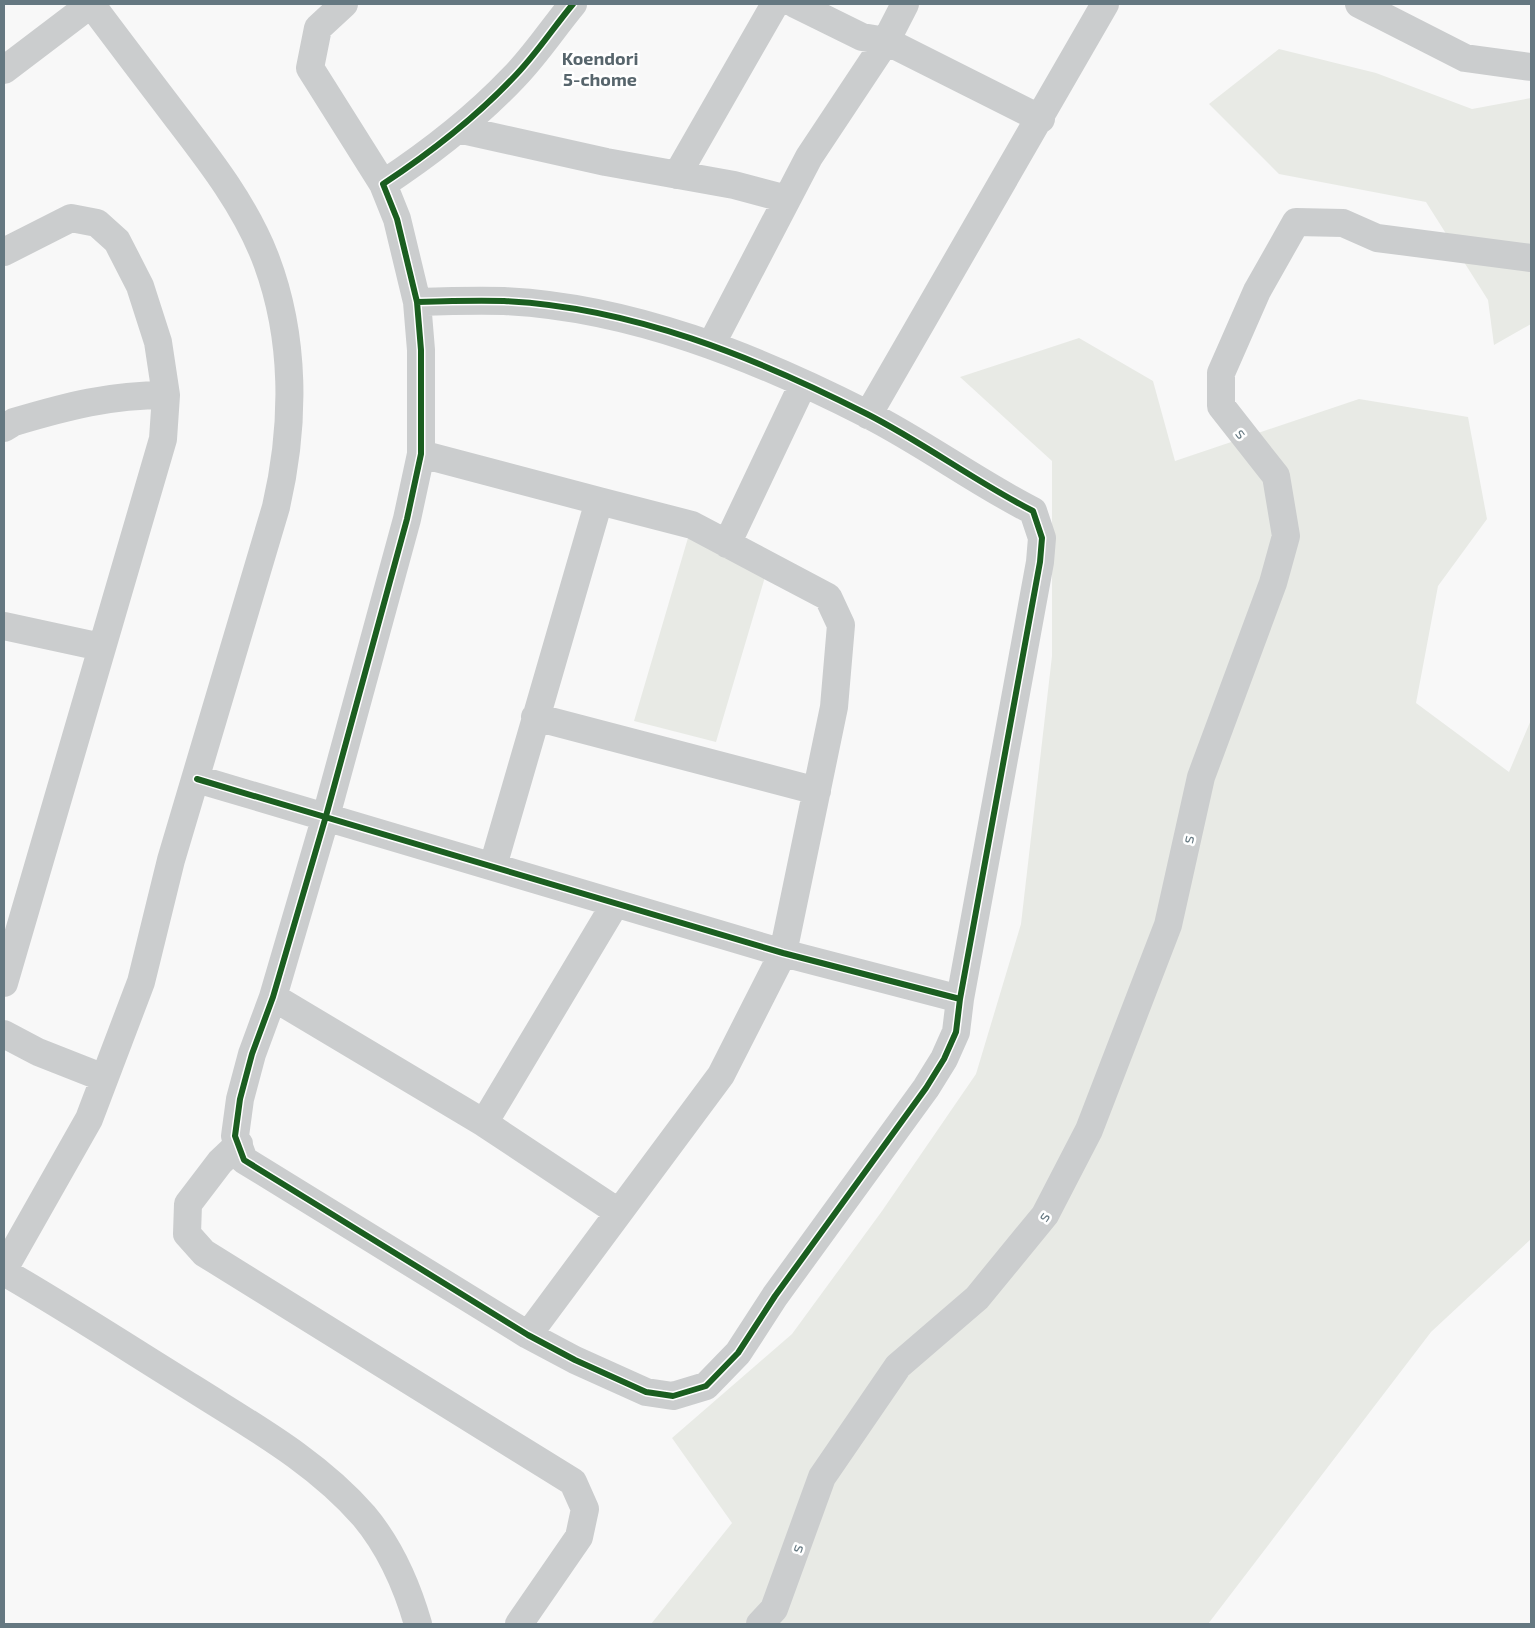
<svg xmlns="http://www.w3.org/2000/svg" width="1535" height="1628" font-family="'Exo 2',sans-serif">
<style>
.green{fill:#e8eae5}
.lines{fill:none;stroke-linecap:round;stroke-linejoin:round}
.minor{stroke:#cbcdce;stroke-width:28}
.cycleway-casing{stroke:#fff;stroke-width:9}
.cycleway{stroke:#1b5e20;stroke-width:6}
.labels{text-anchor:middle;dominant-baseline:central;stroke-width:5;stroke-linejoin:round;paint-order:stroke}
.street-label{font-size:16px;fill:#657881;stroke:#fff}
.neighbourhood-label{font-size:18px;font-weight:bold;fill:#57656c;stroke:#fff}
</style>
<rect width="100%" height="100%" fill="#f8f8f8"/>
<path class="green" d="M1279 49 1376 73 1472 109 1531 98V324L1494 345 1488 300 1426 202 1279 174 1209 104Z
M1079 338 1153 381 1175 461 1359 399 1468 417 1487 519 1438 586 1416 703 1509 772 1531 720V1239L1431 1332 1208 1624H651L732 1523 672 1438 792 1334 882 1211 976 1074 1021 924 1052 656V461L960 377Z
M690 531 765 577 716 742 634 721Z"/>
<g class="lines">
<path class="minor" d="M344 4 318 28 310 68 383 184
M573 4C553 28 535 56 513 78 474 119 430 153 383 184L397 219 417 302 421 350V454L407 519 326 816 273 997 252 1054 240 1099 235 1136 244 1160 528 1335 575 1360 646 1392 673 1396 706 1386 738 1353 775 1296 926 1088 944 1059 956 1032 960 999
M795 4 862 37 886 41 1041 119
M1359 4 1465 58 1531 67
M4 70 91 4
M458 129 606 162 734 185 787 199
M677 175 775 4
M4 252 71 218 97 223 117 241 140 286 158 342 166 395 163 439 4 983
M711 345 809 157 886 41 905 4
M868 415 1105 4
M4 428 14 422C68 406 110 395 166 395
M421 454 599 501 493 866
M727 544 803 384
M4 626 101 647
M535 717 817 791
M197 779 783 953 960 999 1040 562 1042 538 1033 511C976 482 924 443 867 414 755 357 631 307 504 301 475 300 446 301 417 302
M273 997 484 1123 618 1212
M4 1034 38 1052 104 1078
M484 1123 615 904
M239 1144 220 1162 188 1204 187 1234 204 1253 573 1482 585 1509 579 1537 519 1624
M4 1269 89 1119 141 982 171 860 276 507C295 425 296 337 265 257 245 206 211 162 178 119 149 81 120 43 91 4
M4 1272C68 1309 131 1350 194 1389 254 1427 317 1462 364 1516 390 1547 407 1586 418 1624
M528 1335 721 1075 783 953 834 707 841 625 828 597 692 525 599 501
M760 1624 774 1609 822 1477 898 1366 977 1298 1045 1215 1089 1130 1168 925 1201 777 1273 583 1286 536 1276 476 1221 406V373L1257 291 1296 222 1343 223 1377 238 1531 258"/>
<g class="cycleway-casing">
<path id="cycleway" d="M573 4C553 28 535 56 513 78 474 119 430 153 383 184L397 219 417 302 421 350V454L407 519 326 816 273 997 252 1054 240 1099 235 1136 244 1160 528 1335 575 1360 646 1392 673 1396 706 1386 738 1353 775 1296 926 1088 944 1059 956 1032 960 999
M197 779 783 953 960 999 1040 562 1042 538 1033 511C976 482 924 443 867 414 755 357 631 307 504 301 475 300 446 301 417 302"/>
</g>
<use href="#cycleway" class="cycleway"/>
</g>
<g class="labels">
<g class="street-label">
<text transform="translate(1242 433) rotate(52)">s</text>
<text transform="translate(1187 839) rotate(-77)">s</text>
<text transform="translate(1043 1216) rotate(-56)">s</text>
<text transform="translate(796 1548) rotate(-70)">s</text>
</g>
<g class="neighbourhood-label">
<text x="600" y="58">Koendori<tspan x="600" dy="21">5-chome</tspan></text>
</g>
</g>
<rect width="1535" height="1628" fill="none" stroke="#657881" stroke-width="10"/>
</svg>
